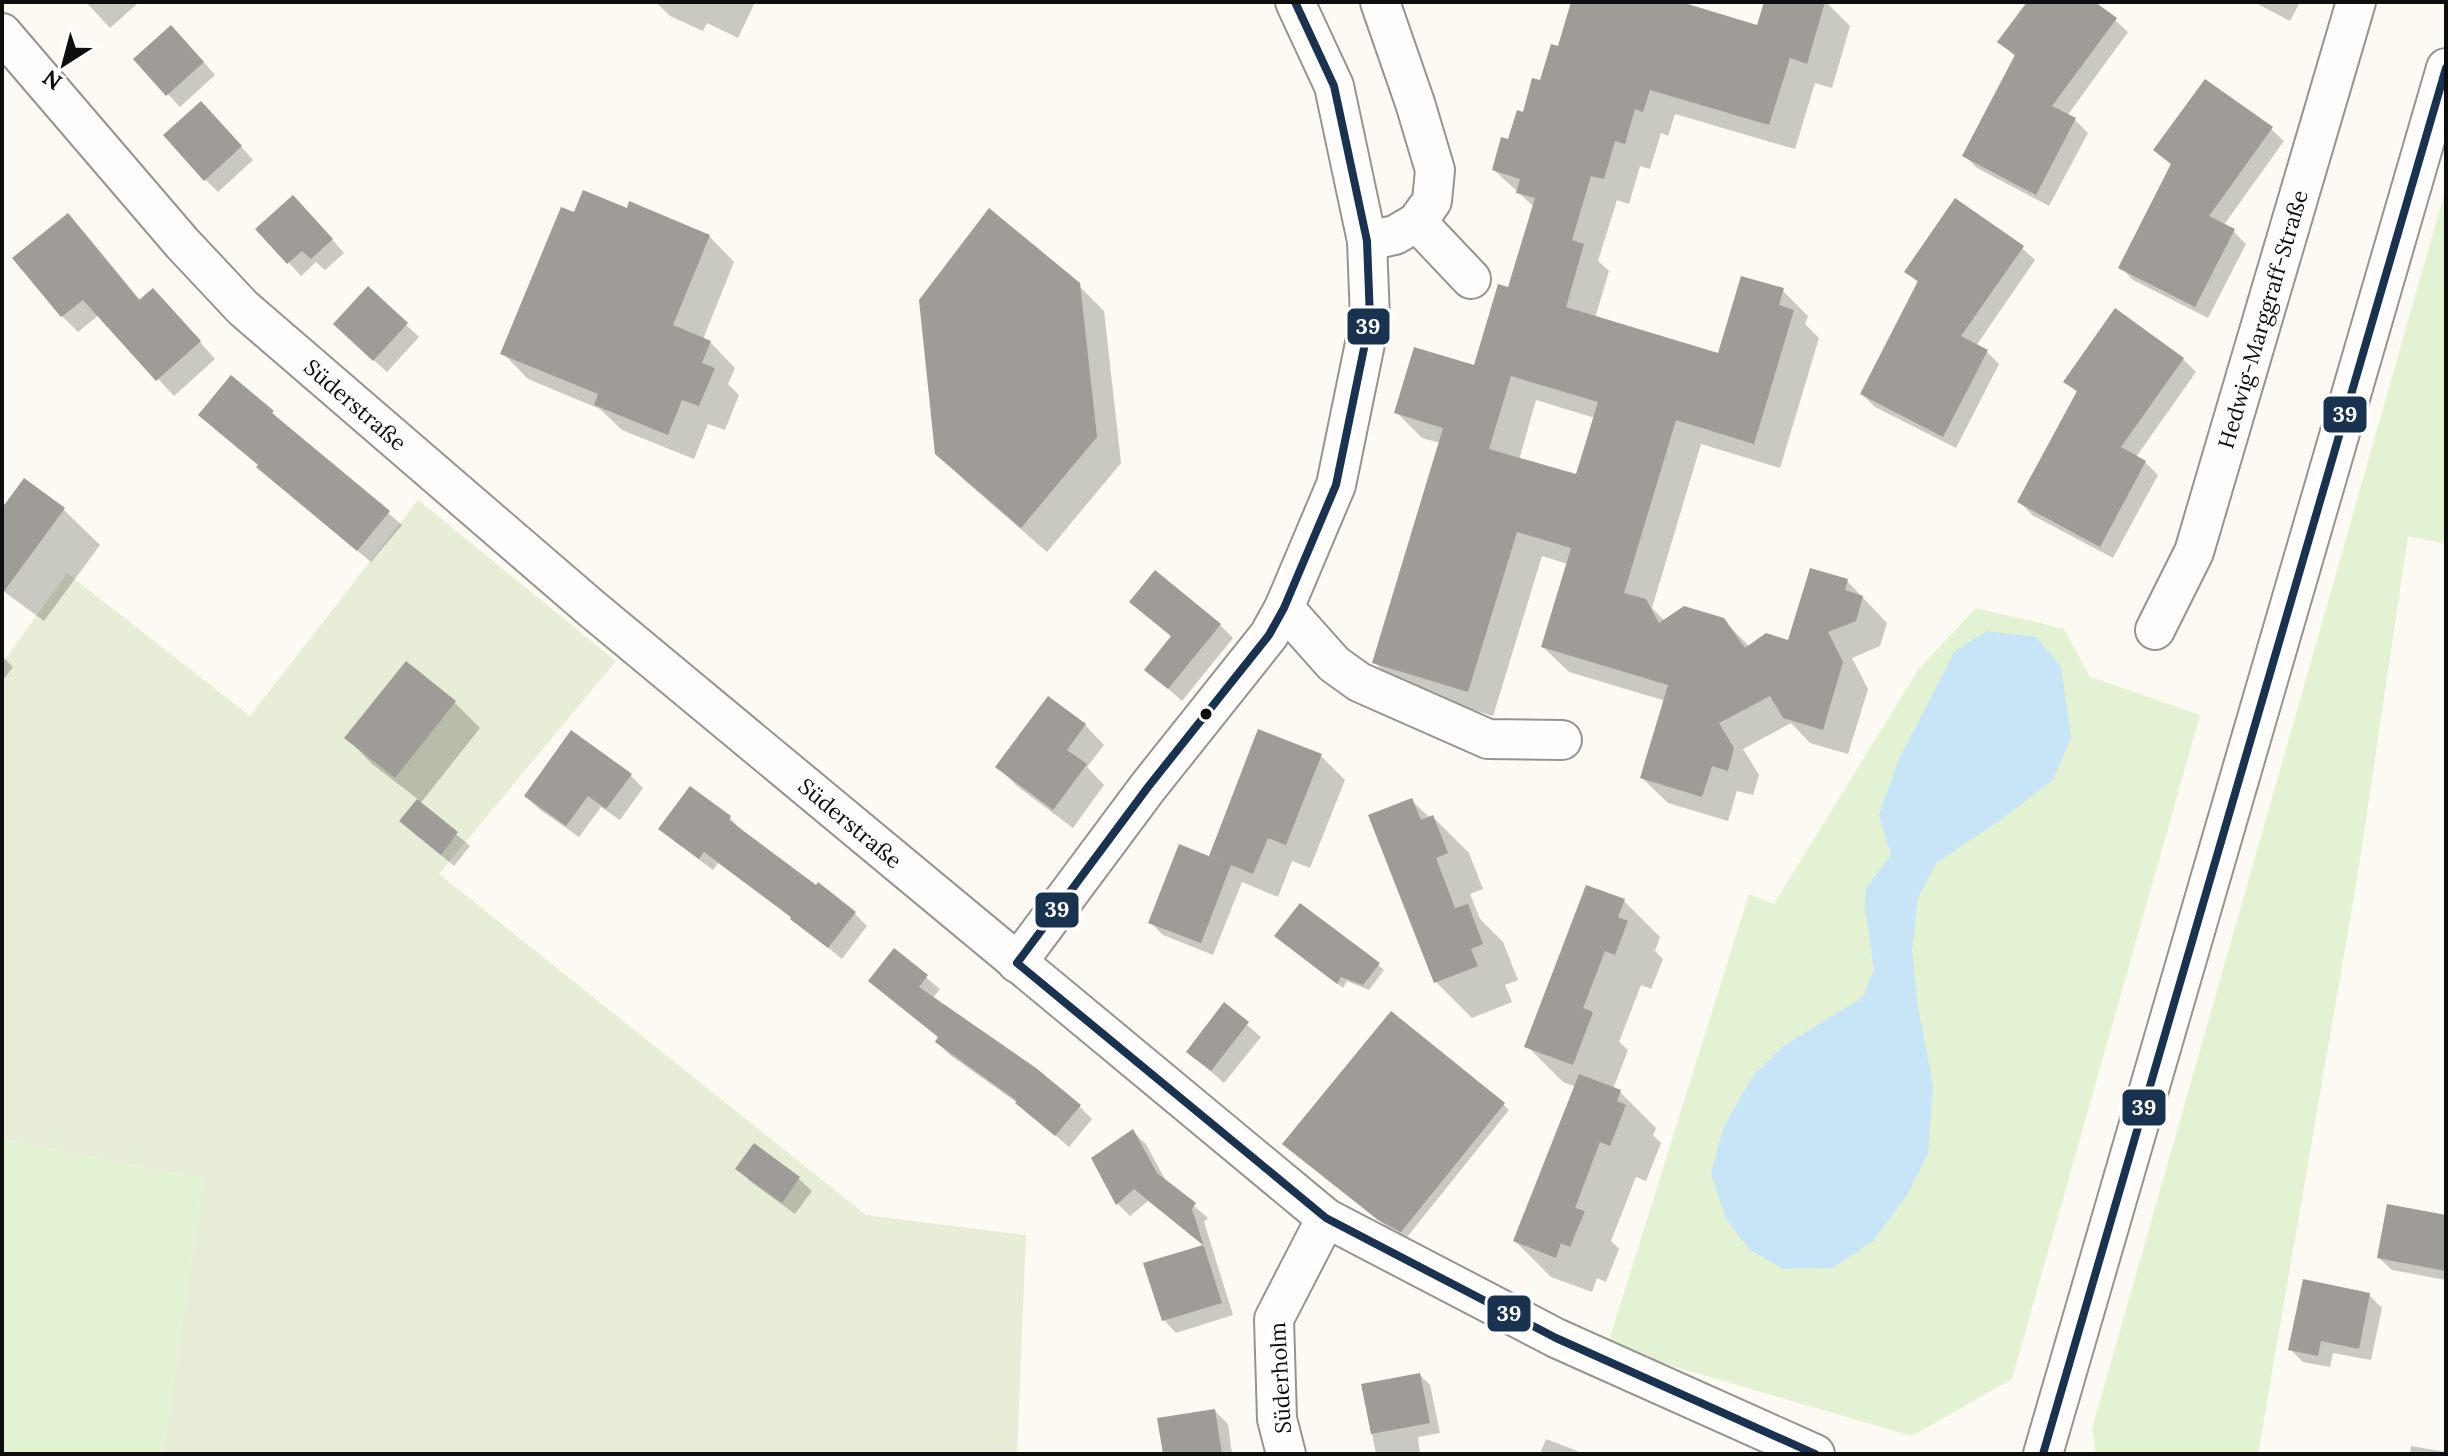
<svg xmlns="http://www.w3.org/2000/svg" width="2448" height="1456" font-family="Lora,serif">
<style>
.green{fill:#e3f2d2}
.cemetery{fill:#e7edd6}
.water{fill:#c8e4f7}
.shadow{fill:#0003;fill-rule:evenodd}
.building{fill:#9f9c98;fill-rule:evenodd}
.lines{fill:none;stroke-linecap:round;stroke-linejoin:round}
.minor-casing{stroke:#959491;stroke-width:42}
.minor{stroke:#fffefd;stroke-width:38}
.bus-1-casing{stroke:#fff;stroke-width:14}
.bus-1{stroke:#193250;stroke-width:8}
.bus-dot{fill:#0e0e0e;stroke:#fff;stroke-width:3}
.labels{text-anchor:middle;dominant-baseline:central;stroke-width:8;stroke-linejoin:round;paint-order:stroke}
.street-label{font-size:22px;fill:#0e0e0e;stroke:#fff}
.line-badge{stroke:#fff;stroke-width:3}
.badge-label{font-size:22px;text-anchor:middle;font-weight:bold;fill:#fff}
</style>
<rect width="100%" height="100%" fill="#fcfaf2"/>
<path class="green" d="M2446 188V544L2408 536 2358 873 2258 1454H2096L2092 1429Z
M1976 608 2064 629 2090 677 2200 715 2012 1379 1912 1436 1607 1347 1749 894 1774 904 1918 670Z
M2 1139 203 1179 163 1454H2Z"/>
<path class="cemetery" d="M418 500 616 661 439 874 866 1215 1026 1235 1017 1454H163L203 1179 2 1139V664L67 573 250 716Z"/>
<path class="water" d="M1987 631 2036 637 2061 667 2071 737 2053 780 2003 818 1936 863 1918 898 1912 950 1918 1008 1933 1085 1928 1154 1907 1195 1873 1241 1832 1268 1783 1269 1749 1249 1726 1219 1711 1173 1724 1126 1753 1076 1782 1047 1863 997 1874 970 1865 907 1866 888 1891 855 1879 815 1900 757 1955 651Z"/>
<path class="shadow" d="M86 2H139L110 28Z
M656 2H755L738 38 707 23 703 31 670 16Z
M1573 2H1674L1758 27 1766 2H1826L1850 26 1832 88 1815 83 1795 149 1675 114 1668 136 1661 133 1650 169 1640 166 1629 204 1617 200 1598 261 1609 271 1595 318 1719 355 1782 290 1808 316 1805 324 1819 338 1780 468 1701 444 1652 608 1665 621 1723 620 1750 647 1789 643 1847 581 1887 623 1880 646 1852 658 1868 689 1848 754 1810 743 1791 723 1743 749 1759 775 1753 795 1737 791 1728 821 1668 803 1642 778 1666 701 1569 672 1543 647 1568 564 1542 556 1493 716 1399 687 1374 662 1440 443 1422 438 1396 412 1475 367 1509 289 1534 207 1494 170 1559 48ZM1536 400 1595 418 1578 477 1519 460Z
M2029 2H2091L2115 20 2128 32 2067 116 2075 120 2088 133 2049 206 1977 168 1964 155 2016 57 2000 42Z
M2254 2H2300L2290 21Z
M184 40 215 75 180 107 136 60Z
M214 116 253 160 218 192 205 179Z
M2271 129 2284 141 2223 226 2233 231 2246 244 2208 318 2133 280 2121 267 2173 166 2156 150Z
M306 210 344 253 325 270 316 262 301 276 258 229Z
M628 210 709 236 734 262 703 339 710 342 735 368 728 384 739 395 725 430 708 424 694 459 622 430 600 409 528 379 503 353 575 215Z
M68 216 84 232 141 301 169 307 215 359 174 396 99 315 78 332 62 316Z
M2022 248 2035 260 1976 346 1987 352 1999 364 1956 448 1875 407 1862 394 1919 284 1907 271Z
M1078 285 1104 311 1121 463 1047 552 963 479 937 453Z
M368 289 419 337 387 372 348 337Z
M2183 359 2196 372 2136 457 2145 462 2158 475 2113 558 2032 515 2020 502 2078 393 2066 381Z
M231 378 402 525 371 562 272 480Z
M24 480 64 510 100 545 44 621 2 590V502L6 505Z
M1132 602 1220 625 1233 638 1182 701 1147 670 1173 638Z
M2 656 13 667 2 682Z
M406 664 455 703 480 728 420 804 470 846 454 866 415 834 419 800 372 764 347 738Z
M1085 725 1104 745 1087 767 1104 785 1073 828 1017 786 998 767Z
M1321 756 1345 780 1310 868 1292 861 1278 897 1242 882 1213 955 1163 935 1150 922 1218 862 1211 855Z
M630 775 643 788 620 820 601 807 579 837 539 809 526 796Z
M1411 800 1430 818 1433 817 1469 853 1483 889 1470 894 1480 919 1503 942 1518 980 1505 985 1512 1002 1472 1018 1436 982Z
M730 818 742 831 817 888 818 885 855 914 867 926 842 959 793 919 718 863 713 870 674 841 661 829Z
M1624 901 1660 937 1655 951 1663 959 1651 989 1641 985 1619 1042 1628 1050 1613 1089 1620 1092 1656 1128 1653 1135 1661 1143 1646 1181 1636 1177 1611 1241 1619 1249 1606 1282 1597 1278 1592 1292 1551 1277 1515 1241 1576 1087 1563 1082 1527 1046Z
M1283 942 1378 965 1384 970 1369 990 1347 981 1343 988Z
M894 951 940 989 932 999 1079 1106 1092 1119 1069 1147 1019 1104 950 1055 937 1042 940 1038 871 981Z
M1224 1005 1261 1037 1224 1083 1189 1052Z
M1503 1104 1509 1110 1407 1237 1386 1226 1291 1149Z
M1133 1132 1146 1144 1167 1183 1208 1218 1204 1222 1233 1315 1176 1333 1164 1320 1146 1265 1205 1246 1148 1201 1130 1216 1117 1203Z
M754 1146 799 1179 812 1191 795 1214 751 1182 738 1169Z
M2446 1217V1280L2392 1270 2379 1258Z
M2369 1295 2382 1308 2371 1360 2333 1353 2330 1367 2303 1362 2290 1349Z
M1420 1375 1430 1385 1440 1433 1418 1437 1420 1454H1376L1363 1386Z
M1215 1411 1228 1424 1232 1454H1165Z
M1546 1439 1585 1454H1540Z
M2411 1446 2446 1452V1454H2410Z"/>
<path class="building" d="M1571 2H1681L1757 25 1764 2H1825L1807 64 1790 58 1769 125 1650 90 1643 112 1635 109 1625 144 1615 141 1604 179 1591 176 1572 240 1584 244 1566 307 1718 353 1741 276 1784 288 1779 305 1794 310 1754 444 1676 420 1624 593 1646 599 1659 623 1684 606 1724 618 1745 648 1766 633 1788 640 1810 568 1848 579 1845 590 1863 596 1856 621 1828 632 1843 662 1823 730 1783 718 1770 696 1719 723 1734 748 1728 771 1712 766 1702 797 1640 778 1668 685 1541 647 1571 548 1517 532 1468 692 1372 663 1443 428 1394 413 1414 347 1474 365 1498 284 1508 287 1535 198 1516 193 1520 179 1492 170 1501 137 1508 139 1517 110 1523 112 1532 78 1540 80 1551 44 1558 46ZM1511 376 1598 402 1576 474 1489 449Z
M2027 2H2095L2117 18 2052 106 2076 118 2036 195 1962 156 2015 55 1997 42Z
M171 25 204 62 166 96 133 59Z
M2205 79 2273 127 2209 216 2235 229 2195 307 2118 268 2171 164 2153 150Z
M201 101 242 146 204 181 163 135Z
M583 190 627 208 629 201 710 235 673 325 711 341 702 363 715 368 699 406 682 400 668 435 594 405 598 394 500 354 561 207 574 212Z
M293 195 333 239 311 259 302 251 287 264 255 229Z
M1955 198 2024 246 1961 336 1988 350 1943 437 1860 394 1918 281 1904 272Z
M989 208 1080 283 1097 437 1021 528 935 454 919 300Z
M68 213 139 300 153 288 201 341 156 381 83 300 61 317 12 258Z
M368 286 408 323 373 361 333 324Z
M2115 308 2184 358 2121 447 2146 461 2100 547 2017 502 2077 391 2063 382Z
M231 375 274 411 272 413 390 511 357 551 256 467 258 465 198 415Z
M24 478 65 508 2 594V508Z
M1155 570 1221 624 1168 689 1144 670 1171 636 1129 602Z
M406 661 456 701 395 778 344 738Z
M1048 696 1086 724 1067 750 1087 764 1053 810 995 767Z
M1258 729 1322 754 1286 845 1268 838 1253 874 1209 856Z
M571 730 632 774 606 809 588 796 566 826 524 796Z
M690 786 731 816 729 820 816 885 818 882 856 912 828 948 790 919 791 917 704 852 699 859 658 829Z
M1412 798 1421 820 1433 815 1448 853 1436 858 1455 908 1468 904 1483 944 1471 949 1478 966 1434 983 1368 815Z
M417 799 458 832 441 855 399 821Z
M1179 844 1231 865 1201 943 1148 923Z
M1586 885 1625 899 1618 917 1628 921 1615 955 1605 951 1583 1008 1593 1012 1573 1065 1524 1047Z
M1300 903 1380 963 1363 985 1341 977 1337 984 1274 936Z
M894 948 928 975 919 987 1036 1068 1081 1105 1055 1136 1015 1103 1017 1101 935 1042 938 1037 868 981Z
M1224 1002 1249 1022 1211 1071 1186 1052Z
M1391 1011 1505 1103 1401 1232 1378 1220 1282 1144Z
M1579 1074 1621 1090 1617 1101 1626 1105 1610 1146 1600 1142 1575 1208 1585 1211 1570 1247 1561 1243 1556 1258 1513 1241Z
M1133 1129 1157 1173 1196 1203 1192 1209 1222 1303 1162 1321 1143 1263 1203 1245 1134 1189 1116 1205 1091 1158Z
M754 1143 800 1177 782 1203 735 1169Z
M2387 1204 2446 1215V1271L2377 1258Z
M2303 1279 2370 1293 2359 1349 2321 1341 2318 1356 2288 1350Z
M1420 1373 1430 1423 1371 1434 1361 1384Z
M1215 1409 1222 1454H1163L1157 1418Z"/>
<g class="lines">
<g class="minor-casing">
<g id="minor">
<path id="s1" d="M2 33 182 243 243 308 591 608 1326 1218 1556 1338 1815 1454"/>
<path d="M1417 222 1471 279"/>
<path d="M1367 241 1395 235 1417 222 1432 201 1435 170 1415 103 1380 2"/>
<path d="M1284 608 1334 664 1359 682 1488 739 1562 740"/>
<path id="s2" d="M2155 630 2194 552 2356 2"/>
<path d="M1017 963 1148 787 1269 635 1284 608 1336 485 1370 319 1367 241 1334 86 1295 2"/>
<path d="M1286 1454 1277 1419 1274 1319 1326 1218"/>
<path d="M2043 1454 2446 68"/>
</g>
</g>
<use href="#minor" class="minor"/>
<g class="bus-1-casing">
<path id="bus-1" d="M1295 2 1334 86 1367 241 1370 319 1336 485 1284 608 1269 635 1148 787 1017 963 1326 1218 1556 1338 1815 1454
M2043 1454 2446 68"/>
</g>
<use href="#bus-1" class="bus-1"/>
</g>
<circle class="bus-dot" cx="1206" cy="714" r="7"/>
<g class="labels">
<g class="street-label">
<text stroke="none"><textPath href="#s2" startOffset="330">Hedwig-Marggraff-Straße</textPath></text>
<text stroke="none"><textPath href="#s1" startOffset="514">Süderstraße</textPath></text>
<text stroke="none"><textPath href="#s1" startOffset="1162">Süderstraße</textPath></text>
<text transform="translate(1280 1378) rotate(-93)">Süderholm</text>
</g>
</g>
<g class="line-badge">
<rect x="1346" y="307" width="45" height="39" rx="8" fill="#193250"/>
<rect x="2322" y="395" width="46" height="39" rx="8" fill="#193250"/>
<rect x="1034" y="891" width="46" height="38" rx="8" fill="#193250"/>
<rect x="2121" y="1088" width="46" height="39" rx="8" fill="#193250"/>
<rect x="1486" y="1294" width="46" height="39" rx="8" fill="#193250"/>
</g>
<g class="badge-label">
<text x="1368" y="334">39</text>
<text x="2345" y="422">39</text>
<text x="1057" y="917">39</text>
<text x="2144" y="1115">39</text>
<text x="1509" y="1321">39</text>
</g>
<rect width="2448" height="1456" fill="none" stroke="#0e0e0e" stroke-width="8"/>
<g transform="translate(64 64) rotate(216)" stroke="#ffffff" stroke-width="6" paint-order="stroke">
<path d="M0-6L14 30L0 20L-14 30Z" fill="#0e0e0e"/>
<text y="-12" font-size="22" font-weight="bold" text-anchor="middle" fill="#0e0e0e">N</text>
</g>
</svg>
